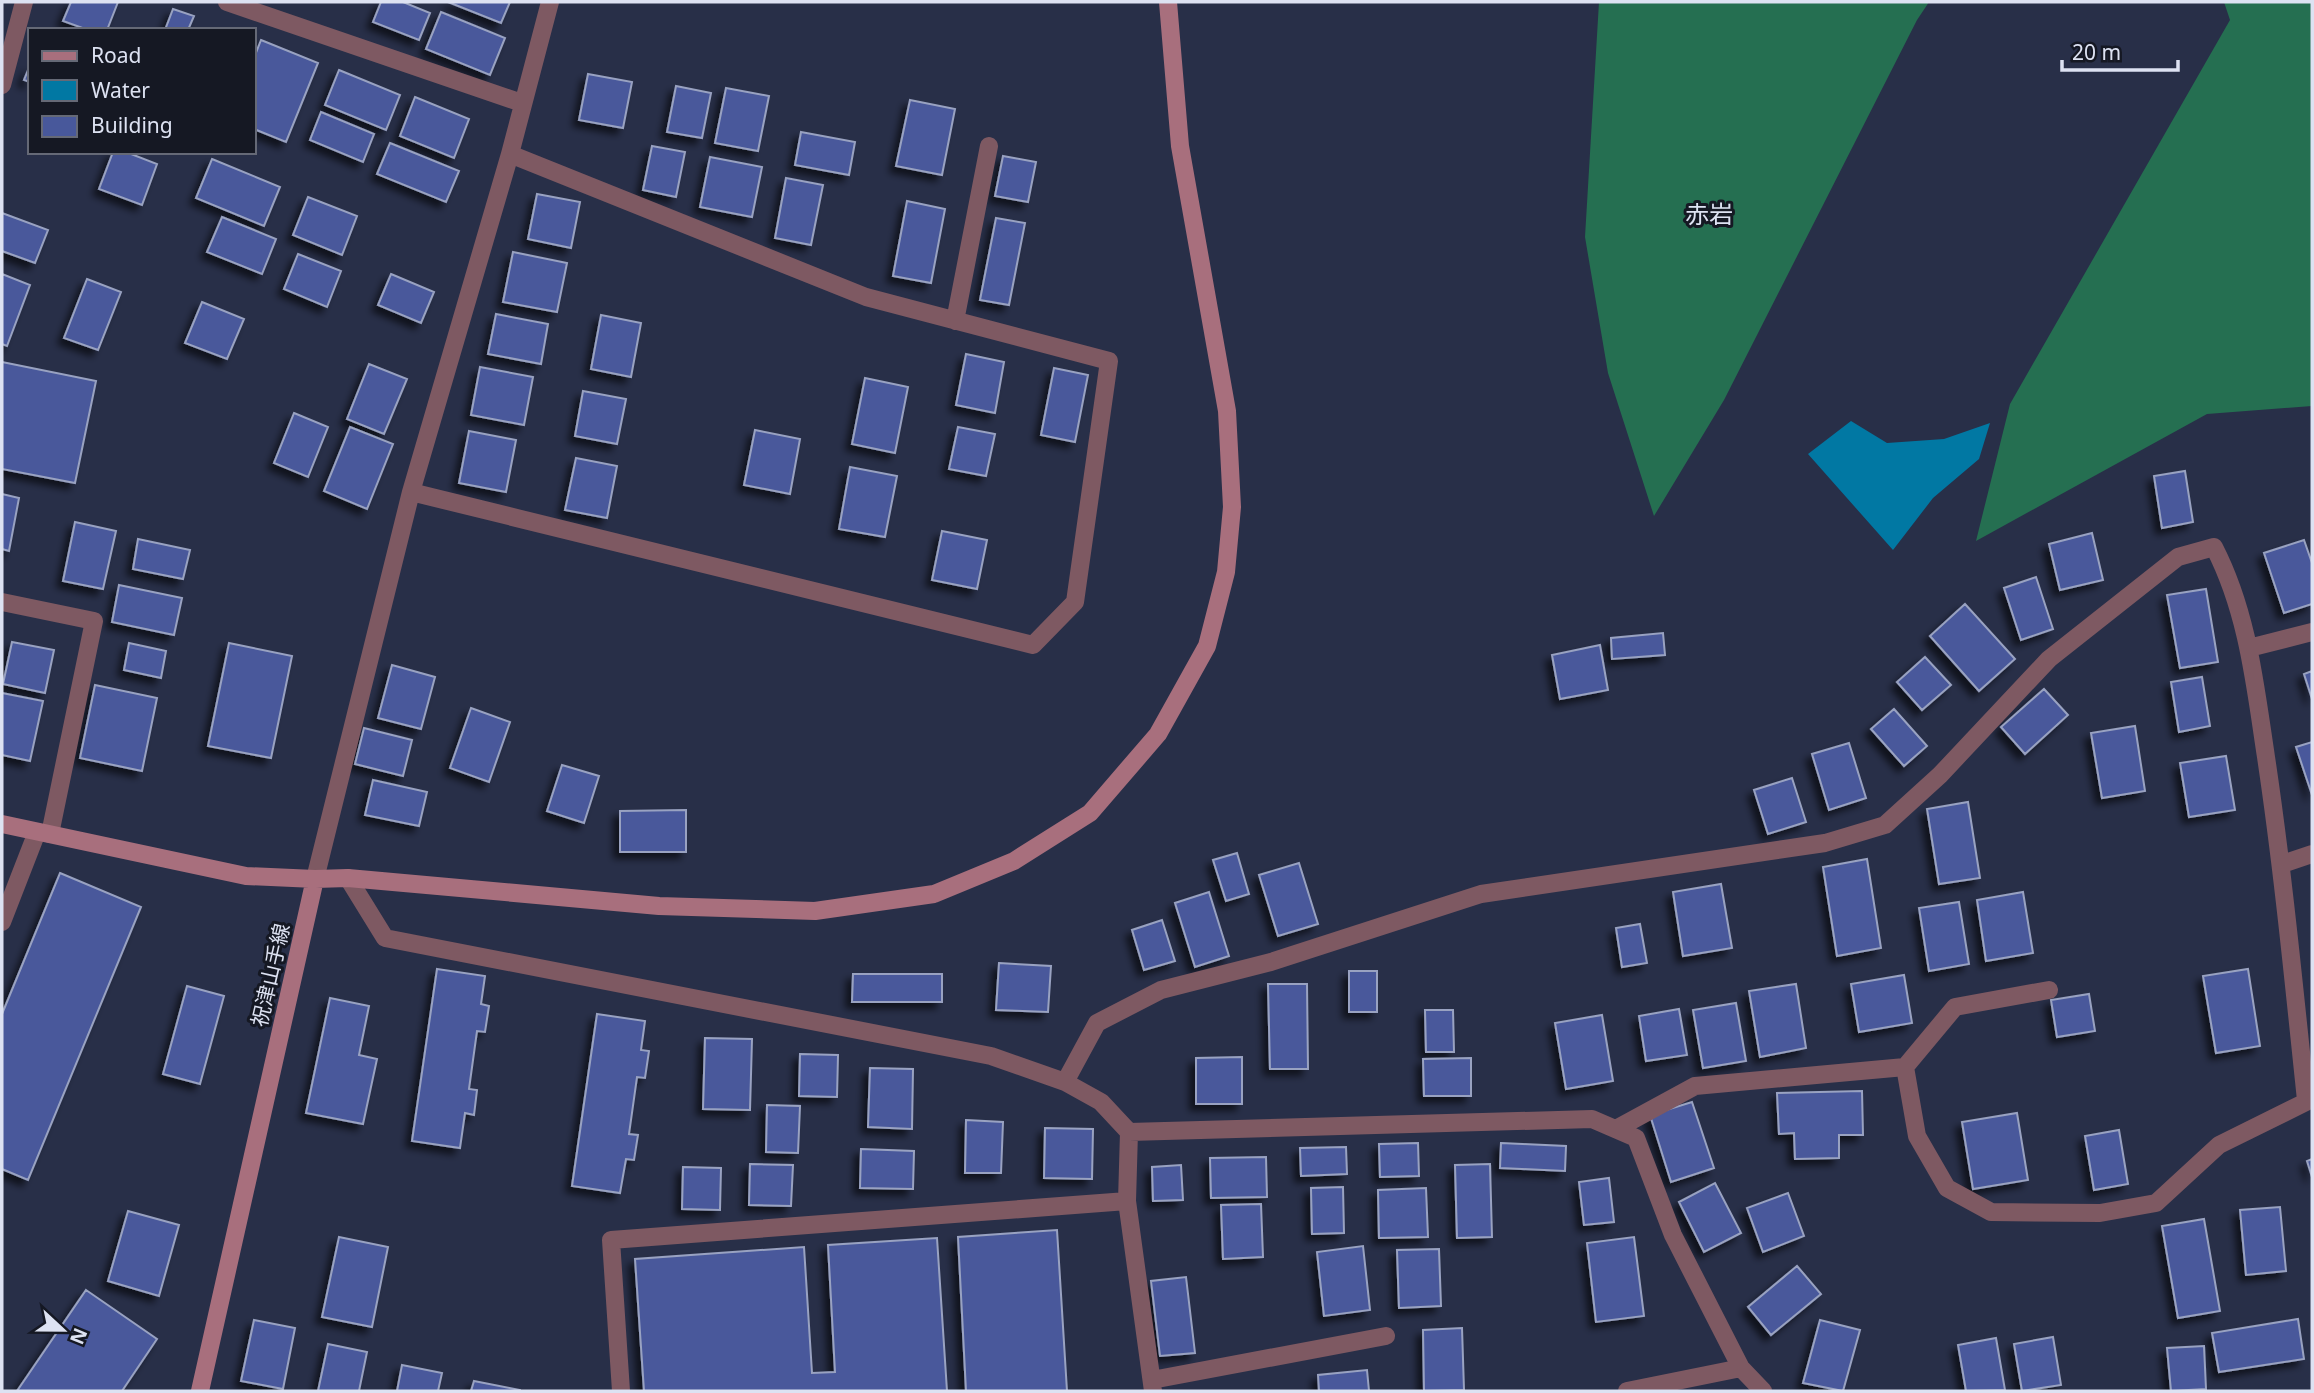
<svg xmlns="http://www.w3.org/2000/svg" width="2314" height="1393" font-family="'Noto Sans','Noto Sans JP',sans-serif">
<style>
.forest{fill:#256f51}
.water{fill:#0178a3}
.building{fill:#48589b;stroke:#99a2c1;stroke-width:2;filter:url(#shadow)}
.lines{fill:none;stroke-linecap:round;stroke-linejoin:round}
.street{stroke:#7e5962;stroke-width:18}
.secondary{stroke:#a86f7d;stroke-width:18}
.labels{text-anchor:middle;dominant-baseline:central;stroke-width:6;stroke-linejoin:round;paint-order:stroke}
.street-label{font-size:21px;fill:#dde2f2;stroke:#151823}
.quarter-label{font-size:24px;fill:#dde2f2;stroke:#151823}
</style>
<defs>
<filter id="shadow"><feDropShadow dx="-6" dy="6" stdDeviation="3.5" flood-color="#0009"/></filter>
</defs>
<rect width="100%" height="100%" fill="#282f48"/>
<path class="forest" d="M1599 2H1929L1917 20 1724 400 1654 516 1608 373 1585 237Z
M2224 2H2312V406L2207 414 1976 541 2010 404 2230 20Z"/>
<path class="water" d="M1851 421 1887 443 1944 439 1990 423 1979 459 1933 498 1893 550 1808 454Z"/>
<path class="building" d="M71 2H118L107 30H88L63 21Z
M381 2H403L430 13 419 40 373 22Z
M448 2H510L501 23Z
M173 9 194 16 188 30H165Z
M441 12 505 38 490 75 426 49Z
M261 40 318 63 286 142 254 129V58Z
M30 65V82L24 80Z
M339 70 400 95 386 130 325 105Z
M588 74 632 82 623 128 579 120Z
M676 86 711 93 702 138 667 132Z
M726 88 769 96 758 151 715 143Z
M415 97 469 119 454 158 400 136Z
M910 100 955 109 942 175 896 166Z
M321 112 374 134 363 162 310 140Z
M801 132 855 142 849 175 795 165Z
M390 143 459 171 446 202 377 174Z
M652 146 685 152 676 197 643 190Z
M113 152H126L157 164 142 205 99 189Z
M1003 156 1036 162 1028 202 995 196Z
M710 157 762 167 752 217 700 207Z
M212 159 280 187 264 226 196 198Z
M786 178 823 185 811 245 775 238Z
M537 194 580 202 571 248 528 239Z
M308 197 357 216 342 255 293 235Z
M907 201 945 209 931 283 893 276Z
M2 213 48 230 35 263 2 251Z
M222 217 276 239 262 274 207 252Z
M996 218 1025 223 1009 305 980 300Z
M513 252 567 263 557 312 503 302Z
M298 254 341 271 327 307 284 289Z
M2 274 30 285 7 346 2 344Z
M391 274 434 292 421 323 378 305Z
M87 279 121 292 98 350 64 338Z
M202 302 244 319 227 359 185 343Z
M496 314 548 324 541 364 488 354Z
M601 315 641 323 631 377 591 369Z
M966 354 1004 362 995 413 956 405Z
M2 362 96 381 75 483 2 469Z
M369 364 407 379 384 434 347 419Z
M480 367 533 377 524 425 471 415Z
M1054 368 1088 375 1075 442 1041 435Z
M865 378 908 387 895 453 852 444Z
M583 391 626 399 617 444 575 436Z
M294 413 328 427 308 477 274 463Z
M350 427 393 444 367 509 324 491Z
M958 427 995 434 986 476 949 469Z
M755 430 800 439 790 494 744 485Z
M469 431 516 440 506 492 459 483Z
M576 458 617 466 607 518 565 510Z
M850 467 897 476 885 537 839 529Z
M2185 471 2193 522 2162 528 2154 476Z
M2 494 19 498 9 551 2 549Z
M75 522 116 531 103 589 63 581Z
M942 531 987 540 977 589 932 580Z
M2092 533 2103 580 2060 590 2049 544Z
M138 539 190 550 183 579 133 569Z
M2304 540 2312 563V604L2284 613 2264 553Z
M2036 577 2053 629 2021 640 2004 588Z
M119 585 182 598 174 635 112 622Z
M2206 589 2218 662 2180 668 2167 595Z
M1965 604 2015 659 1979 691 1930 636Z
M1663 633 1665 655 1612 659 1611 638Z
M12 642 54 650 45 693 3 684Z
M129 643 166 651 161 678 124 670Z
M229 643 292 656 271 758 208 746Z
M1600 645 1608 690 1560 699 1552 655Z
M1925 657 1951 685 1922 710 1897 682Z
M392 665 435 677 421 729 378 718Z
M2312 671V699L2304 674Z
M2202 677 2210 726 2179 732 2171 682Z
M95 685 157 698 142 771 80 758Z
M2044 689 2068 715 2025 754 2001 727Z
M2 693 43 701 30 761 2 755Z
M471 708 510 722 489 782 450 768Z
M1894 709 1927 746 1904 766 1871 729Z
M2135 726 2145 791 2102 798 2091 733Z
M364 728 412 740 403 776 355 764Z
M2312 742V795L2296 747Z
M1849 743 1866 798 1829 810 1812 754Z
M2226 756 2235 810 2189 817 2180 763Z
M562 765 599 776 584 823 547 811Z
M1792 778 1806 822 1768 834 1754 790Z
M373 780 427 792 419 826 365 815Z
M1968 802 1980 878 1939 884 1927 809Z
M686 810V852H620V811Z
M1237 853 1249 894 1226 901 1213 860Z
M1867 859 1881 948 1837 956 1823 867Z
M1299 863 1318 924 1278 936 1259 875Z
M60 873 141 907 28 1180 2 1169V1014Z
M1721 884 1732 948 1683 956 1673 892Z
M1209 892 1229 956 1195 967 1175 903Z
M2023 892 2033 953 1986 961 1977 900Z
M1959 902 1969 964 1929 971 1919 908Z
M1162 920 1175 961 1144 970 1132 930Z
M1640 924 1647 963 1622 967 1616 928Z
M999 963 1051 966 1048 1012 996 1010Z
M437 969 485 976 481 1004 489 1006 485 1032 477 1031 469 1089 477 1090 474 1115 465 1113 460 1148 412 1141Z
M2248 969 2260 1046 2216 1053 2203 976Z
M1349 971H1377V1012H1349Z
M853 974H942V1002H852Z
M1904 975 1912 1023 1859 1032 1851 984Z
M1268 984H1307L1308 1069H1270Z
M1796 984 1806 1048 1760 1057 1749 991Z
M187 986 224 996 200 1084 163 1074Z
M2089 994 2095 1031 2057 1037 2051 1000Z
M330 998 369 1006 359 1055 377 1059 363 1124 306 1113Z
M1736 1003 1746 1061 1703 1068 1693 1010Z
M1679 1009 1687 1055 1646 1061 1639 1016Z
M1425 1010H1453L1454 1052H1426Z
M597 1014 645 1021 641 1050 649 1051 645 1078 637 1077 629 1134 638 1135 634 1160 626 1159 620 1193 572 1186Z
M1602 1015 1613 1081 1566 1089 1555 1023Z
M705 1038 752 1039 750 1110 703 1109Z
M800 1054 838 1055 837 1097 799 1096Z
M1242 1057V1104H1196V1058Z
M1471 1058V1096H1424L1423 1059Z
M870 1068 913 1069 912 1129 868 1127Z
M1862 1091 1863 1135H1839V1158L1795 1159 1794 1133 1779 1134 1777 1093Z
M1692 1102 1714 1168 1671 1182 1650 1115Z
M767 1105 800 1106 798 1153 766 1152Z
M2017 1113 2028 1180 1973 1189 1962 1122Z
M966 1120 1003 1122 1001 1173H965Z
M1045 1128 1093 1129 1092 1179 1044 1178Z
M2119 1130 2128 1184 2094 1190 2085 1136Z
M1418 1143 1419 1176 1380 1177 1379 1144Z
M1501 1143 1566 1146 1565 1171 1500 1168Z
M1346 1147 1347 1174 1301 1176 1300 1148Z
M861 1149 914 1151 913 1189 860 1188Z
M1266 1157 1267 1197 1211 1198 1210 1158Z
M2312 1159V1177L2307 1161Z
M750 1164 793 1165 791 1206 749 1205Z
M1490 1164 1492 1237 1457 1238 1455 1165Z
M1181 1165 1183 1200 1153 1201 1152 1167Z
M683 1167 721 1168 720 1210 682 1209Z
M1609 1178 1614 1222 1584 1225 1579 1182Z
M1715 1183 1741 1233 1704 1252 1679 1202Z
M1343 1187 1344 1233 1312 1234 1311 1188Z
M1426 1188 1428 1237 1379 1238 1378 1190Z
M1788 1193 1804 1236 1763 1252 1747 1208Z
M1261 1204 1263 1257 1223 1259 1221 1205Z
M2280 1207 2286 1271 2246 1275 2240 1210Z
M128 1211 179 1225 159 1296 108 1281Z
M2204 1219 2220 1311 2178 1318 2162 1226Z
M1057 1230 1067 1391H966L958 1237Z
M339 1237 388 1247 372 1327 322 1317Z
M1634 1237 1644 1316 1596 1322 1587 1243Z
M937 1238 947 1391H644L635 1259 804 1247 812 1373 835 1372 828 1245Z
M1363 1246 1370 1310 1324 1316 1317 1252Z
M1439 1249 1441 1306 1399 1308 1397 1250Z
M1797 1266 1821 1294 1771 1335 1748 1307Z
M1186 1277 1195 1353 1160 1356 1151 1281Z
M86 1290 157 1339 122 1391H17Z
M2298 1319 2304 1359 2219 1372 2212 1333Z
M254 1320 295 1328 283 1389 241 1381Z
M1820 1320 1860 1330 1843 1391 1803 1383Z
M1462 1328 1464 1390 1424 1391 1423 1330Z
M2053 1337 2061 1385 2022 1391 2014 1344Z
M1996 1338 2005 1390 1966 1391 1958 1345Z
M328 1344 367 1352 359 1391H318Z
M2204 1346 2206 1389 2171 1391 2167 1348Z
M402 1365 442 1373 438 1391H397Z
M1367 1370 1369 1391H1319L1318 1375Z
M474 1381 520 1390V1391H471Z"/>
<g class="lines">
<path class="street" d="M227 2 522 103
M2 85 24 2
M955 321 989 146
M411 492 1033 645 1075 602 1109 361 866 297 510 154
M2 602 94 621 50 834
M2249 648 2312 632
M2282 864 2312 854
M348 878 385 938 991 1056 1065 1082 1101 1102 1129 1132 1127 1201 1153 1391
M315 879 411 492 510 154 550 2
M2 922 37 832
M1905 1067 1917 1136 1947 1188 1991 1212 2100 1213 2156 1203 2219 1145 2312 1099
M1065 1082 1097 1023 1161 990 1271 962 1481 894 1825 843 1885 825 1940 775 2049 659 2178 557 2214 547C2248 613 2255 685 2266 757 2283 871 2294 986 2306 1100
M1616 1129 1695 1086 1905 1067 1955 1007 2049 990
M1129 1132 1592 1119 1636 1138 1673 1235 1741 1368 1763 1391
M1152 1380 1386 1336
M621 1391 611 1240 1127 1201
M1627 1391 1741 1368"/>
<path class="secondary" d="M2 824 246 876 315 879 200 1391
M315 879 348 878 659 906 815 911 934 894 1014 861 1090 813 1158 734 1207 646 1226 572 1232 507 1227 411 1180 146 1168 2"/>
</g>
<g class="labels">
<g class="street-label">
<text transform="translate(270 975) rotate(-77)">祝津山手線</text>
</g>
<g class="quarter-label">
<text x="1709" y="213">赤岩</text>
</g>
</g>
<rect width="2314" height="1393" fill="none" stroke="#dde2f2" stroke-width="7"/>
<rect x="28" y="28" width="228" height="126" fill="#151823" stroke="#656976" stroke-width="2"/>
<rect x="42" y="51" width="35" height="10" fill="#a86f7d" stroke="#656976" stroke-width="2"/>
<text x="91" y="63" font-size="21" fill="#dde2f2">Road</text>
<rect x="42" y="80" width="35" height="21" fill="#0178a3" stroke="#656976" stroke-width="2"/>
<text x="91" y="98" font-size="21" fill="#dde2f2">Water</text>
<rect x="42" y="116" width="35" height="21" fill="#48589b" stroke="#656976" stroke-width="2"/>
<text x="91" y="133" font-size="21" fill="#dde2f2">Building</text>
<g transform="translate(63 1330) rotate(112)" stroke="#151823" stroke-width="5" paint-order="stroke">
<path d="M0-5L12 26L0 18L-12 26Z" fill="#dde2f2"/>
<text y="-10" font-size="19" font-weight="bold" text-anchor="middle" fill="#dde2f2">N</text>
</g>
<path d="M2062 60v10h116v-10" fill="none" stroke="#dde2f2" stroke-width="3.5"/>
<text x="2072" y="60" font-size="21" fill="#dde2f2" stroke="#151823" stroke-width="5" paint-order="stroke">20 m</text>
</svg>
